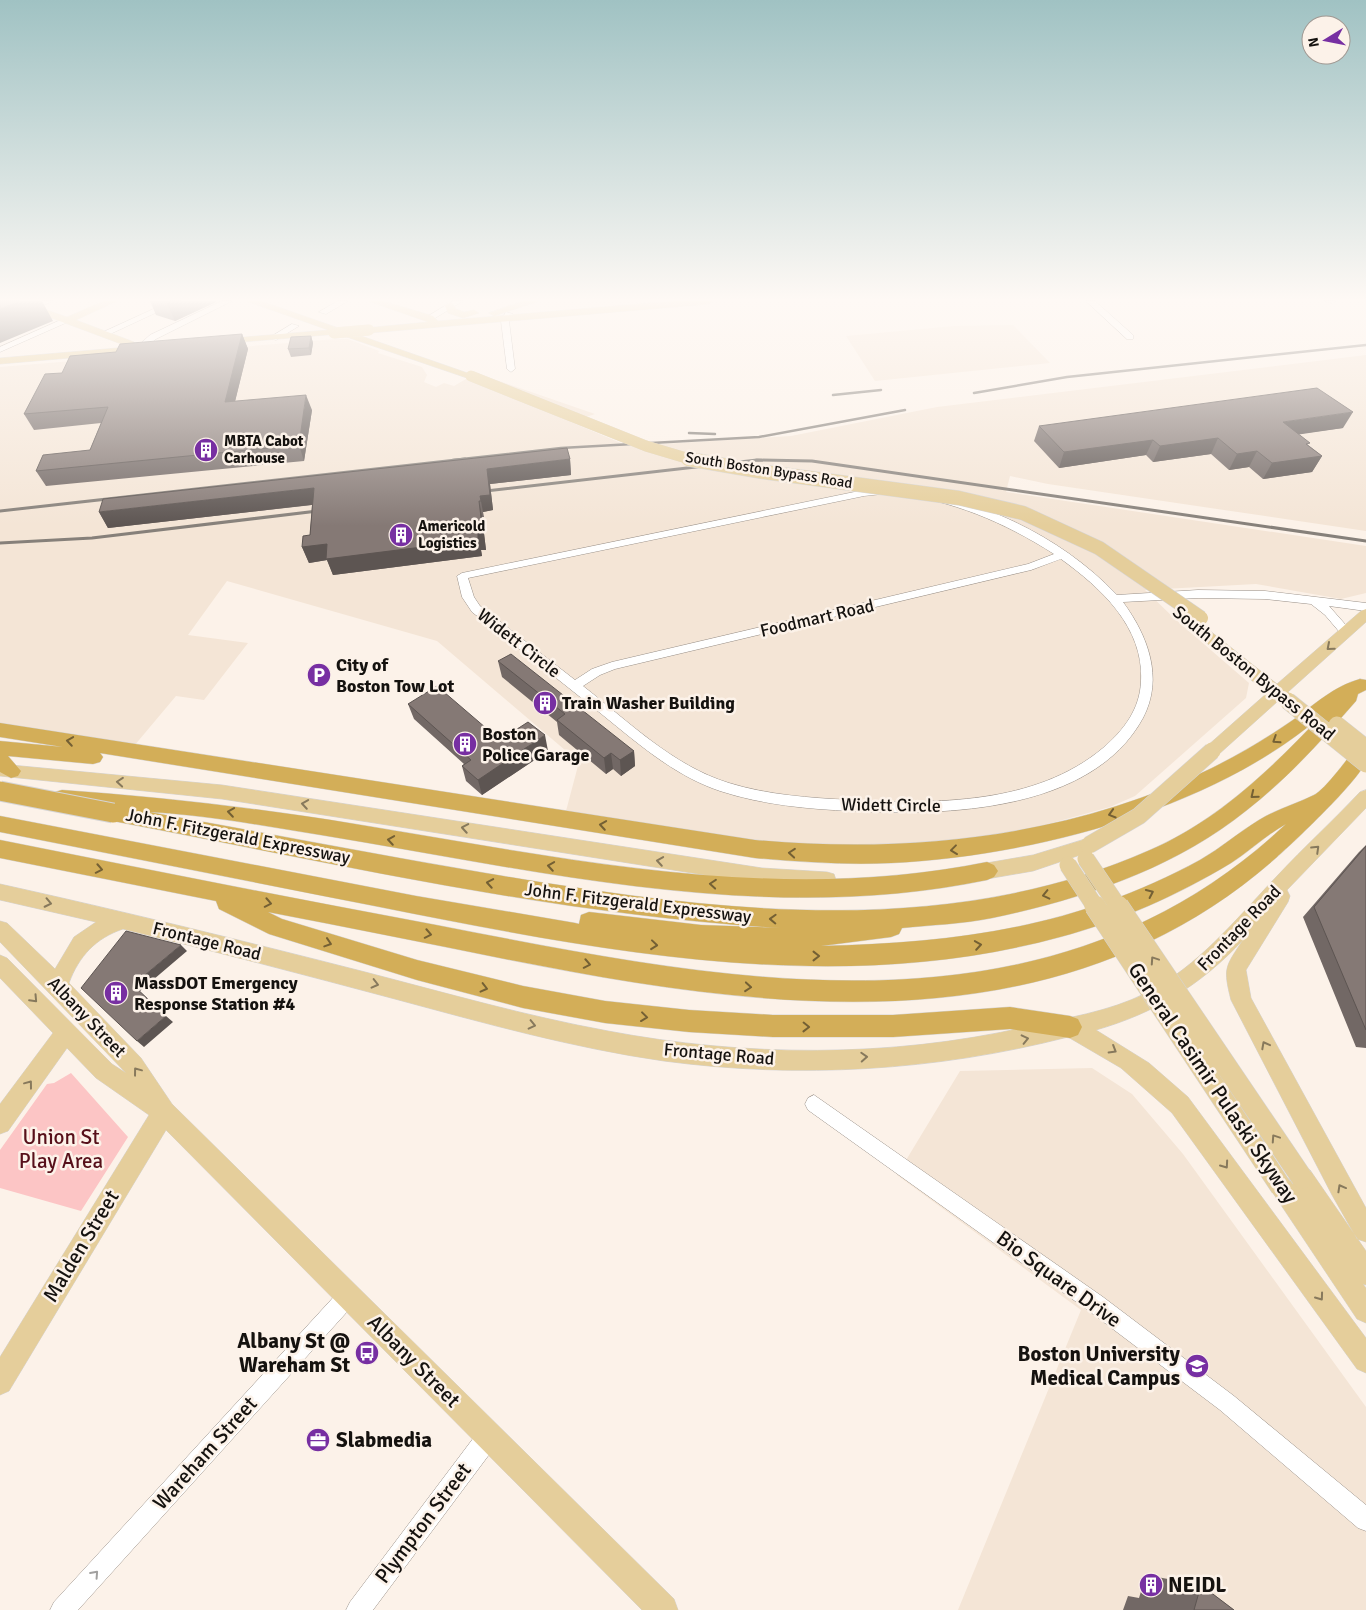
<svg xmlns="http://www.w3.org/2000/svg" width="1366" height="1610" font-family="Signika,sans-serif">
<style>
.built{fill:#f4e5d6}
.green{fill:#fcc5c5}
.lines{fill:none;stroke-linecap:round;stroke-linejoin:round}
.minor-casing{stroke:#999088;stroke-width:1}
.major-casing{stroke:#d5d4d4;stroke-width:1}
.highway-casing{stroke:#d5d4d4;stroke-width:1}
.minor{fill:#fff;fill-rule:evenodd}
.major{fill:#e5ce9b;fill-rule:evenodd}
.highway{fill:#d3ae58;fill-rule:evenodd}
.rail-far1{stroke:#86807a;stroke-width:2.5}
.rail{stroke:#86807a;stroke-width:3}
.major-bridge-far3-casing{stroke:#d5d4d4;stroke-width:11;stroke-linecap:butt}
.major-bridge-far2-casing{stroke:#d5d4d4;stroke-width:15;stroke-linecap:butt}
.major-bridge-far1-casing{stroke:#d5d4d4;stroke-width:18;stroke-linecap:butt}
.major-bridge-casing{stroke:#d5d4d4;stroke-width:22;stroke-linecap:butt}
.highway-bridge-casing{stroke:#d5d4d4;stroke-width:21;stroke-linecap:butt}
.major-bridge-far3{stroke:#e5ce9b;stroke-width:11}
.major-bridge-far2{stroke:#e5ce9b;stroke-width:14}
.major-bridge-far1{stroke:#e5ce9b;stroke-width:17}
.major-bridge{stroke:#e5ce9b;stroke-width:21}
.highway-bridge{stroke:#d3ae58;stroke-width:19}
.wall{fill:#726865}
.shaded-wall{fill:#5d5552}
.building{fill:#857975;stroke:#5d5552}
.oneway{stroke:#87795c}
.oneway2{stroke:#746034}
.oneway3{stroke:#a1a09f}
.labels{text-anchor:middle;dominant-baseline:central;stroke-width:5;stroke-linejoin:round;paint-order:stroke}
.far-poi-label{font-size:15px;font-weight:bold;fill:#15120f;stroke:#fcf2e9;text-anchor:start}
.far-street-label{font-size:15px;fill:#15120f;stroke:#fcf2e9}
.street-label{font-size:18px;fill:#15120f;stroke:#fcf2e9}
.poi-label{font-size:18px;font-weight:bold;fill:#15120f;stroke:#fcf2e9;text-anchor:start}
.near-street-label{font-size:21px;fill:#15120f;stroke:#fcf2e9}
.near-park-label{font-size:21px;fill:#57101a;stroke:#fcf2e9}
.near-poi-label{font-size:21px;font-weight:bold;fill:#15120f;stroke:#fcf2e9;text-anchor:end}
</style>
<rect width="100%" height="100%" fill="#fcf2e9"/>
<path class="built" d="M1013 325 1050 363 875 381 846 336 954 326Z
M336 339H348L379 351 378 353 422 367 427 375 424 382 436 387 444 383 454 386 476 373 595 414 571 422 628 446 791 436 937 407 1366 355V531L1048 484 1010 476 1006 492 1366 546V593L1341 599 1256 584 1145 590 1175 619 1249 683 1246 698 1135 796 1110 807 1041 826 964 841 854 849 753 842 566 811 579 762 437 641 227 581 188 635 248 643 204 700 176 696 134 746 0 725V367Z
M1092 1068 1132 1094 1183 1154 1366 1407V1610H958L1081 1310 897 1175 960 1071Z"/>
<path class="green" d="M71 1073 128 1137 81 1211 0 1188V1150L47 1084 54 1083Z"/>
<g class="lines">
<g class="minor-casing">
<path id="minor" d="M42 301H53L0 324V319Z
M171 301H181L106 336 99 334Z
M222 301H232L156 339 147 346 140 344 150 335Z
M338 301H348L326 314 319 312Z
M453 301H463L432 320 425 318Z
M1086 301H1095L1133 335V339H1127Z
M1325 301H1336L1332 303Z
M506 312 513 314 509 321 515 369 511 372 507 369 501 321Z
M63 319 70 321 0 352V347Z
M292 324 299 326 276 340 269 338Z
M892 487C975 496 1059 534 1117 595L1198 590 1265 591 1366 603V611L1329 606 1352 632 1346 636 1342 635 1325 615 1311 604 1265 599 1198 598 1123 602C1148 636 1164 678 1143 718 1092 812 945 816 852 811 808 809 763 805 720 791 672 775 634 740 594 708 554 676 513 644 472 612L462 597 457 576 462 573 864 490ZM892 493C952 500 1004 522 1054 554L1028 564 612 662 592 669 575 680 480 606 474 597 468 578 864 496ZM1061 559C1101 588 1144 627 1141 681 1140 709 1124 730 1103 748 1035 805 935 804 851 800 810 798 768 795 729 783 673 766 628 721 583 686L600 675 615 669 1031 570Z
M814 1095 1103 1297 1234 1396 1366 1505V1531L1358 1528 1220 1410 1089 1311 808 1110 805 1104 808 1098Z
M348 1286 355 1289 358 1296 355 1303 78 1610H50L54 1602 341 1289Z
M489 1425 497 1428 500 1436 497 1444 373 1610H346L350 1602 481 1428Z"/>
</g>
<g class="major-casing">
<path id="major" d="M6 301H21L67 317 104 301H117L76 320 134 342 135 344 133 346H139L144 349 139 352 0 364V358L129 347Z
M246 301H261L476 376 475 378H467L338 334 218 344 217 342 222 339 328 330Z
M368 301H383L433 316 438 321 674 301H714L709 304 369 333 365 332V328L428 322Z
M523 301H539L494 316 489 313Z
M450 303 453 304 456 309 464 312 474 310 479 313 463 318 448 313 445 306Z
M1366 609V622L1288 692 1295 700 1293 704 1287 706 1278 701 1218 755 1212 757 1206 755 1204 751 1206 747 1267 693 1185 625 1183 622 1185 619H1195L1277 684 1361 611Z
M0 764 222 785 762 868 827 872 834 874 836 880 834 886 827 888 762 884 222 799 0 776Z
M1366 790V808L1287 890 1290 896 1288 902 1246 970 1251 998 1366 1208V1242L1357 1239 1332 1195 1231 1000C1223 968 1225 967 1243 940 1201 985 1155 1013 1096 1030L1149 1063 1188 1097 1366 1338V1373L1357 1369 1172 1113 1121 1068 1068 1037C936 1071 799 1079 664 1061 573 1048 484 1023 395 999 305 975 214 951 123 929 96 938 79 956 69 983L141 1058 172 1104 674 1599 678 1610H642L166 1130 9 1391 0 1395V1357L149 1115 96 1078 67 1048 8 1131 0 1134V1104L53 1033 0 978V955L7 958 112 1064 126 1073 0 942V921L7 923 55 969 74 937 96 922 0 900V884C122 911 244 941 365 972 446 993 526 1016 608 1031 745 1057 890 1058 1026 1027 1065 1018 1109 1012 1146 993 1199 966 1236 919 1277 876 1304 847 1333 821 1360 792Z
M1089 838 1095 840 1098 845 1095 850 1033 871 975 881 968 878 966 873 968 868 975 865 1033 855Z
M1302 1166 1310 1170 1366 1251V1285L1363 1284 1366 1288V1323L1357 1319 1269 1187 1273 1179 1281 1175 1289 1179 1293 1184 1290 1178 1294 1170Z"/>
</g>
<g class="highway-casing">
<path id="highway" d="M1360 679 1366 680V690L1358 694 1356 701C1322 740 1288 778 1247 810 1174 869 1082 899 992 918 962 924 931 925 902 928L899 934 891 937 821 946C959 943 1077 927 1200 860 1221 848 1239 832 1259 820 1277 809 1296 804 1314 795 1326 789 1350 755 1359 744L1366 742C1366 747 1366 755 1366 760 1363 777 1293 843 1277 857 1058 1051 767 1011 505 959 426 943 347 927 268 912L282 919 417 960 523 986 605 1001 689 1010 773 1015H893L1010 1007 1070 1016 1078 1019 1082 1027 1078 1035 1070 1038 1010 1029 893 1037H773L689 1032 605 1023 523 1008 417 980 269 934 219 909 216 901 0 858V840C145 869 290 898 436 925 725 981 1046 1050 1286 824 1266 835 1250 851 1231 863 1178 895 1120 921 1060 937 836 998 602 951 380 907 253 882 127 857 0 832V816L416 896 575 923 579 924 581 915 589 912 701 925 782 928C556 915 334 863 113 821L106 819 103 813 105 809 55 804 52 798 55 792 62 790C161 797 258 808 355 824 564 858 776 905 987 862L994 865 998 871 994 877 987 880C765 926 541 871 321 835 264 826 207 815 149 812 261 832 372 854 485 873 703 910 941 943 1150 850 1217 821 1271 769 1320 717 1211 810 1032 856 891 863 845 865 800 862 755 858L100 753 103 757 100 762 93 764 8 756 21 771 18 776 11 778 0 772V741L63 747 0 737V723L755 840C910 854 1071 837 1212 768 1240 754 1267 738 1293 720 1314 705 1334 686 1360 679Z"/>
</g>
<use href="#minor" class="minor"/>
<use href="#major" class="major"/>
<use href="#highway" class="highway"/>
<path class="rail-far1" d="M974 393 1067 377 1366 345
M833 395 881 390
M689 433 715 434
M453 460 561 448 759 437 905 410
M756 460H762"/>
<path class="rail" d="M477 492 757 460 812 461 1366 541
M0 511 465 459
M0 543 92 538 326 510"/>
<g class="major-bridge-far3-casing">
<path id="major-bridge-far3" d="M334 333 369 330
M471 376 646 446 693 460"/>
</g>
<g class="major-bridge-far2-casing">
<path id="major-bridge-far2" d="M688 459 764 472 959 498 1023 513 1099 548 1201 618"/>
</g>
<g class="major-bridge-far1-casing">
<path id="major-bridge-far1" d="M1288 701 1366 764
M1337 725 1366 748
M1089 845 1139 816 1212 751
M1086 859 1119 908
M1068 865 1096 908"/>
</g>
<g class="major-bridge-casing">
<path id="major-bridge" d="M1095 906 1281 1187
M1118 906 1302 1178"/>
</g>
<g class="highway-bridge-casing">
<path id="highway-bridge" d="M0 791 113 813"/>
</g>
<use href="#major-bridge-far3" class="major-bridge-far3"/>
<use href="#major-bridge-far2" class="major-bridge-far2"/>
<use href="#major-bridge-far1" class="major-bridge-far1"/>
<use href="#major-bridge" class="major-bridge"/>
<use href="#highway-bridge" class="highway-bridge"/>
</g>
<path class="wall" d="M150 301H216V302L175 321 156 315Z
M242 334 248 349 235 401 312 410 304 461 46 486 36 471 90 450 101 423 34 430 24 414 62 373 116 352Z
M311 336 313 343 311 355 291 357 288 349Z
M1039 426 1343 428 1298 434 1308 445 1322 456 1312 472 1263 479 1249 467 1229 470 1211 454 1153 462 1146 455 1059 468 1034 441Z
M570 459 571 475 490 484 493 510 483 512 484 517H482L486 550H481L482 556 333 575 327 560 309 563 302 547 310 535 312 505 108 528 99 512Z
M498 661 634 751 635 766 621 776 613 769 606 774 559 735 557 722 502 677Z
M408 704 500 740 548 751 482 795 466 781 462 766 464 764 414 719Z
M1366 845V1048L1356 1047 1303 917 1359 852Z
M1146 1575 1201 1585 1234 1610H1123L1128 1596 1139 1598Z"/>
<path class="shaded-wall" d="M20 301H42L53 321 0 343V309Z
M166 301H216V302L175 321Z
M242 334 248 349 231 418 225 402Z
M311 336 313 343 311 355 309 348Z
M306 395 312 410 304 461 299 445Z
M1353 412 1343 428 1275 438 1283 422Z
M1218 438 1211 454 1153 462 1160 446Z
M1153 440 1146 455 1059 468 1064 452Z
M1257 451 1249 467 1229 470 1237 454Z
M1322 456 1312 472 1263 479 1272 463Z
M570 459 571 475 490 484 493 510 483 512 484 517 480 496 487 469Z
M314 488 319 504 108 528 99 512Z
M479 501 482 517 486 550H481L482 556 333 575 327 560 309 563 302 547 327 544Z
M545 735 548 751 482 795 478 780Z
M634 751 635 766 621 776 620 760Z
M611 753 613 769 606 774 604 758Z
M181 945 187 951 140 991 133 985Z
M166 1016 173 1022 144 1047 137 1041Z"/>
<path class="building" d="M0 301H20L0 309Z
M242 334 225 402 306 395 299 445 36 471 43 455 90 450 108 407 24 414 45 374 62 373 70 356 116 352 120 344Z
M311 336 309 348 288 349 291 337Z
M1317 388 1353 412 1283 422 1310 443 1306 444 1322 456 1272 463 1257 451 1237 454 1218 438 1160 446 1153 440 1064 452 1039 426Z
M567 448 570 459 487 469 490 495 480 496 481 501H479L483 534H478V540L326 559 327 544 302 547 303 536 310 535 314 488 99 512 103 499Z
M511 654 634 751 620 760 611 753 604 758 557 720 565 714 498 661Z
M437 686 500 740 528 722 545 735 478 780 462 766 471 760 408 704Z
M1366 846V1030L1314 907Z
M126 931 181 945 133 985 166 1016 137 1041 81 988Z
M1201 1585 1234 1610H1194Z"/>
<defs><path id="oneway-chevron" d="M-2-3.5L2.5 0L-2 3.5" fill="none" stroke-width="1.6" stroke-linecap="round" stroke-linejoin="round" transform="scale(1.25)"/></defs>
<g class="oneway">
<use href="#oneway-chevron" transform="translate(1330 647) rotate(139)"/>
<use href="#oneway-chevron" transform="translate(120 782) rotate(-175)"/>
<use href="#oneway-chevron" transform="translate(305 804) rotate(-171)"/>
<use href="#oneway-chevron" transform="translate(465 828) rotate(-170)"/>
<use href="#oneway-chevron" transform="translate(1316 849) rotate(-44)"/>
<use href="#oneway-chevron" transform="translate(660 861) rotate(-171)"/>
<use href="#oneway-chevron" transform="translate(48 903) rotate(12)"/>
<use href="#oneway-chevron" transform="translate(1154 960) rotate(-124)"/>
<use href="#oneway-chevron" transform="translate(375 984) rotate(14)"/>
<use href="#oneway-chevron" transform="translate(34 999) rotate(47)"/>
<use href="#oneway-chevron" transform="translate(532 1025) rotate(13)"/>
<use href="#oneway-chevron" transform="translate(1025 1039) rotate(-13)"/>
<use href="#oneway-chevron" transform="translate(1265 1045) rotate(-118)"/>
<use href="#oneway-chevron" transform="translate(1113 1050) rotate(31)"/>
<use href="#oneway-chevron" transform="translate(864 1057) rotate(-3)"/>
<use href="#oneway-chevron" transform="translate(137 1071) rotate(-127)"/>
<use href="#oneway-chevron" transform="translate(29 1084) rotate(-53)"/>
<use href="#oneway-chevron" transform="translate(1275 1138) rotate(-124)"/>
<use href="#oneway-chevron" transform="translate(1225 1165) rotate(55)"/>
<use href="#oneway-chevron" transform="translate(1341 1188) rotate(-119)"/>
<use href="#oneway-chevron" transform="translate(1320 1297) rotate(54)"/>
</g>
<g class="oneway2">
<use href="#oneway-chevron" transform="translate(1276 740) rotate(147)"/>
<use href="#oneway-chevron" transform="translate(70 741) rotate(-171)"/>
<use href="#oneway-chevron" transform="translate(1254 795) rotate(141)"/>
<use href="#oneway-chevron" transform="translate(231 812) rotate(-172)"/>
<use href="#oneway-chevron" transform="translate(1112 814) rotate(163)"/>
<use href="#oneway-chevron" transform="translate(603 825) rotate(-171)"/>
<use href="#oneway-chevron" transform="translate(391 840) rotate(-171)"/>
<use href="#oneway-chevron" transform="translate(954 850) rotate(173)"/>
<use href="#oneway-chevron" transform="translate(792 853) rotate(-175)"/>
<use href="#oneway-chevron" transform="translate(551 866) rotate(-171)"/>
<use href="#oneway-chevron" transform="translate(99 869) rotate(11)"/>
<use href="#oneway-chevron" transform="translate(490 883) rotate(-170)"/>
<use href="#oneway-chevron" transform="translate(713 884) rotate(-175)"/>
<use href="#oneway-chevron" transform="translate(1150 893) rotate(-25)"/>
<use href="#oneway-chevron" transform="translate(1046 895) rotate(167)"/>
<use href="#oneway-chevron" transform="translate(268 903) rotate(11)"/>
<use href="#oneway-chevron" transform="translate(773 919) rotate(-178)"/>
<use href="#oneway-chevron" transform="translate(428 934) rotate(11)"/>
<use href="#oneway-chevron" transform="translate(328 943) rotate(18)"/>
<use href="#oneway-chevron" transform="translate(654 945) rotate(6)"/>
<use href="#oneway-chevron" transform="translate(978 945) rotate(-9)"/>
<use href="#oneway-chevron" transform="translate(816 956)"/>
<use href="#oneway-chevron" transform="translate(587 964) rotate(11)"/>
<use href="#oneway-chevron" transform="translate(748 987) rotate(5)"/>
<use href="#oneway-chevron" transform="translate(484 988) rotate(14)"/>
<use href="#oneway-chevron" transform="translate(644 1017) rotate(7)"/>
<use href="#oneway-chevron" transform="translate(806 1027) rotate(1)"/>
</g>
<use class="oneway3" href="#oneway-chevron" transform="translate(95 1574) rotate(-48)"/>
<linearGradient id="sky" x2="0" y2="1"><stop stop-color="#a0c2c3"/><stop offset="0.57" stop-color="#fef9f5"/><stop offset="1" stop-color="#fef9f5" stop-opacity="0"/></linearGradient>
<rect width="1366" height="526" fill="url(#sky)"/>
<defs>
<g id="building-disc" transform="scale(1.25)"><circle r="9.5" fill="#772fa2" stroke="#fcf2e9"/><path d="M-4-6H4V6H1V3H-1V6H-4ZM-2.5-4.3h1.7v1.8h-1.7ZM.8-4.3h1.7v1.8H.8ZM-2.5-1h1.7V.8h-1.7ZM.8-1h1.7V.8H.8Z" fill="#fff"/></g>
<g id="parking-disc" transform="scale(1.25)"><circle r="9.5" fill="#772fa2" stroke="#fcf2e9"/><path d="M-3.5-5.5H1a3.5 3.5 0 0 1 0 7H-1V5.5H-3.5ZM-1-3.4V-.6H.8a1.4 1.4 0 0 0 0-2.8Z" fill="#fff"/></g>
<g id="bus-disc" transform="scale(1.25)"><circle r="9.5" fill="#772fa2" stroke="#fcf2e9"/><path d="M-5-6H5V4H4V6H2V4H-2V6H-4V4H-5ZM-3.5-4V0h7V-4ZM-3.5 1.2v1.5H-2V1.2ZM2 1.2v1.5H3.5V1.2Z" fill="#fff"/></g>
<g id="university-disc" transform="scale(1.25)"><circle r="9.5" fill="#772fa2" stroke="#fcf2e9"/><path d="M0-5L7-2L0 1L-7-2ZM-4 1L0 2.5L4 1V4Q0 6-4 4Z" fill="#fff"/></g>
<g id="office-disc" transform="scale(1.25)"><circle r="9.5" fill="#772fa2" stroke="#fcf2e9"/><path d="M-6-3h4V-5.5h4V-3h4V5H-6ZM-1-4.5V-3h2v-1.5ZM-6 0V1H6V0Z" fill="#fff"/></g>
</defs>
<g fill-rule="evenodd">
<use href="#building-disc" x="206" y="450"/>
<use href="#building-disc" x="401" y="535"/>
<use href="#parking-disc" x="319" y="675"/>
<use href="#building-disc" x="545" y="703"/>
<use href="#building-disc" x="465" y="744"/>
<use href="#building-disc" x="116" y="993"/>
<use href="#bus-disc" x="367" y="1353"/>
<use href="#university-disc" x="1197" y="1366"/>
<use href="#office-disc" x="318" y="1440"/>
<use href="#building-disc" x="1151" y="1585"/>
</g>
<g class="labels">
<g class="far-poi-label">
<text x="224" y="441">MBTA Cabot<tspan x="224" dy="17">Carhouse</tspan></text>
<text x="418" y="526">Americold<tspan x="418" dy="17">Logistics</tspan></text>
</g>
<g class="far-street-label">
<text transform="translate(769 470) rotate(9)">South Boston Bypass Road</text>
</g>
<g class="street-label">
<text transform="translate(817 618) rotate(-13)">Foodmart Road</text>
<text transform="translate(519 643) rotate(38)">Widett Circle</text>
<text transform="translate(1254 673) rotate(39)">South Boston Bypass Road</text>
<text transform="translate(891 805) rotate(1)">Widett Circle</text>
<text transform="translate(238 836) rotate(11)">John F. Fitzgerald Expressway</text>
<text transform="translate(638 903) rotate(7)">John F. Fitzgerald Expressway</text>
<text transform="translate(1239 928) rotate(-46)">Frontage Road</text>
<text transform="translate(207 941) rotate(14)">Frontage Road</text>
<text transform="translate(87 1017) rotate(46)">Albany Street</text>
<text transform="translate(719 1054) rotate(5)">Frontage Road</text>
</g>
<g class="poi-label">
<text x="336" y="665">City of<tspan x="336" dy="21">Boston Tow Lot</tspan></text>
<text x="562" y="703">Train Washer Building</text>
<text x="482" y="734">Boston<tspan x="482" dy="21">Police Garage</tspan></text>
<text x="134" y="983">MassDOT Emergency<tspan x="134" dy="21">Response Station #4</tspan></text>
</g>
<g class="near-street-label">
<text transform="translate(1213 1083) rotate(56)">General Casimir Pulaski Skyway</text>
<text transform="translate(81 1246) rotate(-59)">Malden Street</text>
<text transform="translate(1059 1279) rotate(36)">Bio Square Drive</text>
<text transform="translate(414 1361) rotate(45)">Albany Street</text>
<text transform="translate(205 1453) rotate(-48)">Wareham Street</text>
<text transform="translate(423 1523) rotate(-53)">Plympton Street</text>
</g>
<g class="near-park-label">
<text x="61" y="1137">Union St<tspan x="61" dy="24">Play Area</tspan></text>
</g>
<g class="near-poi-label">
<text x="350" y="1341">Albany St @<tspan x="350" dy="24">Wareham St</tspan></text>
<text x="1180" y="1354">Boston University<tspan x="1180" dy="24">Medical Campus</tspan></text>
<text x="336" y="1440" text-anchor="start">Slabmedia</text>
<text x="1168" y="1585" text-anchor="start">NEIDL</text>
</g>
</g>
<g transform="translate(1326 40) rotate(260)"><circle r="24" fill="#fcf2e9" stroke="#a09892"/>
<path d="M0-4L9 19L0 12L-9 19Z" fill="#772fa2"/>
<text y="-8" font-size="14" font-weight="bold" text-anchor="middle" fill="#15120f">N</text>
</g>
</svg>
